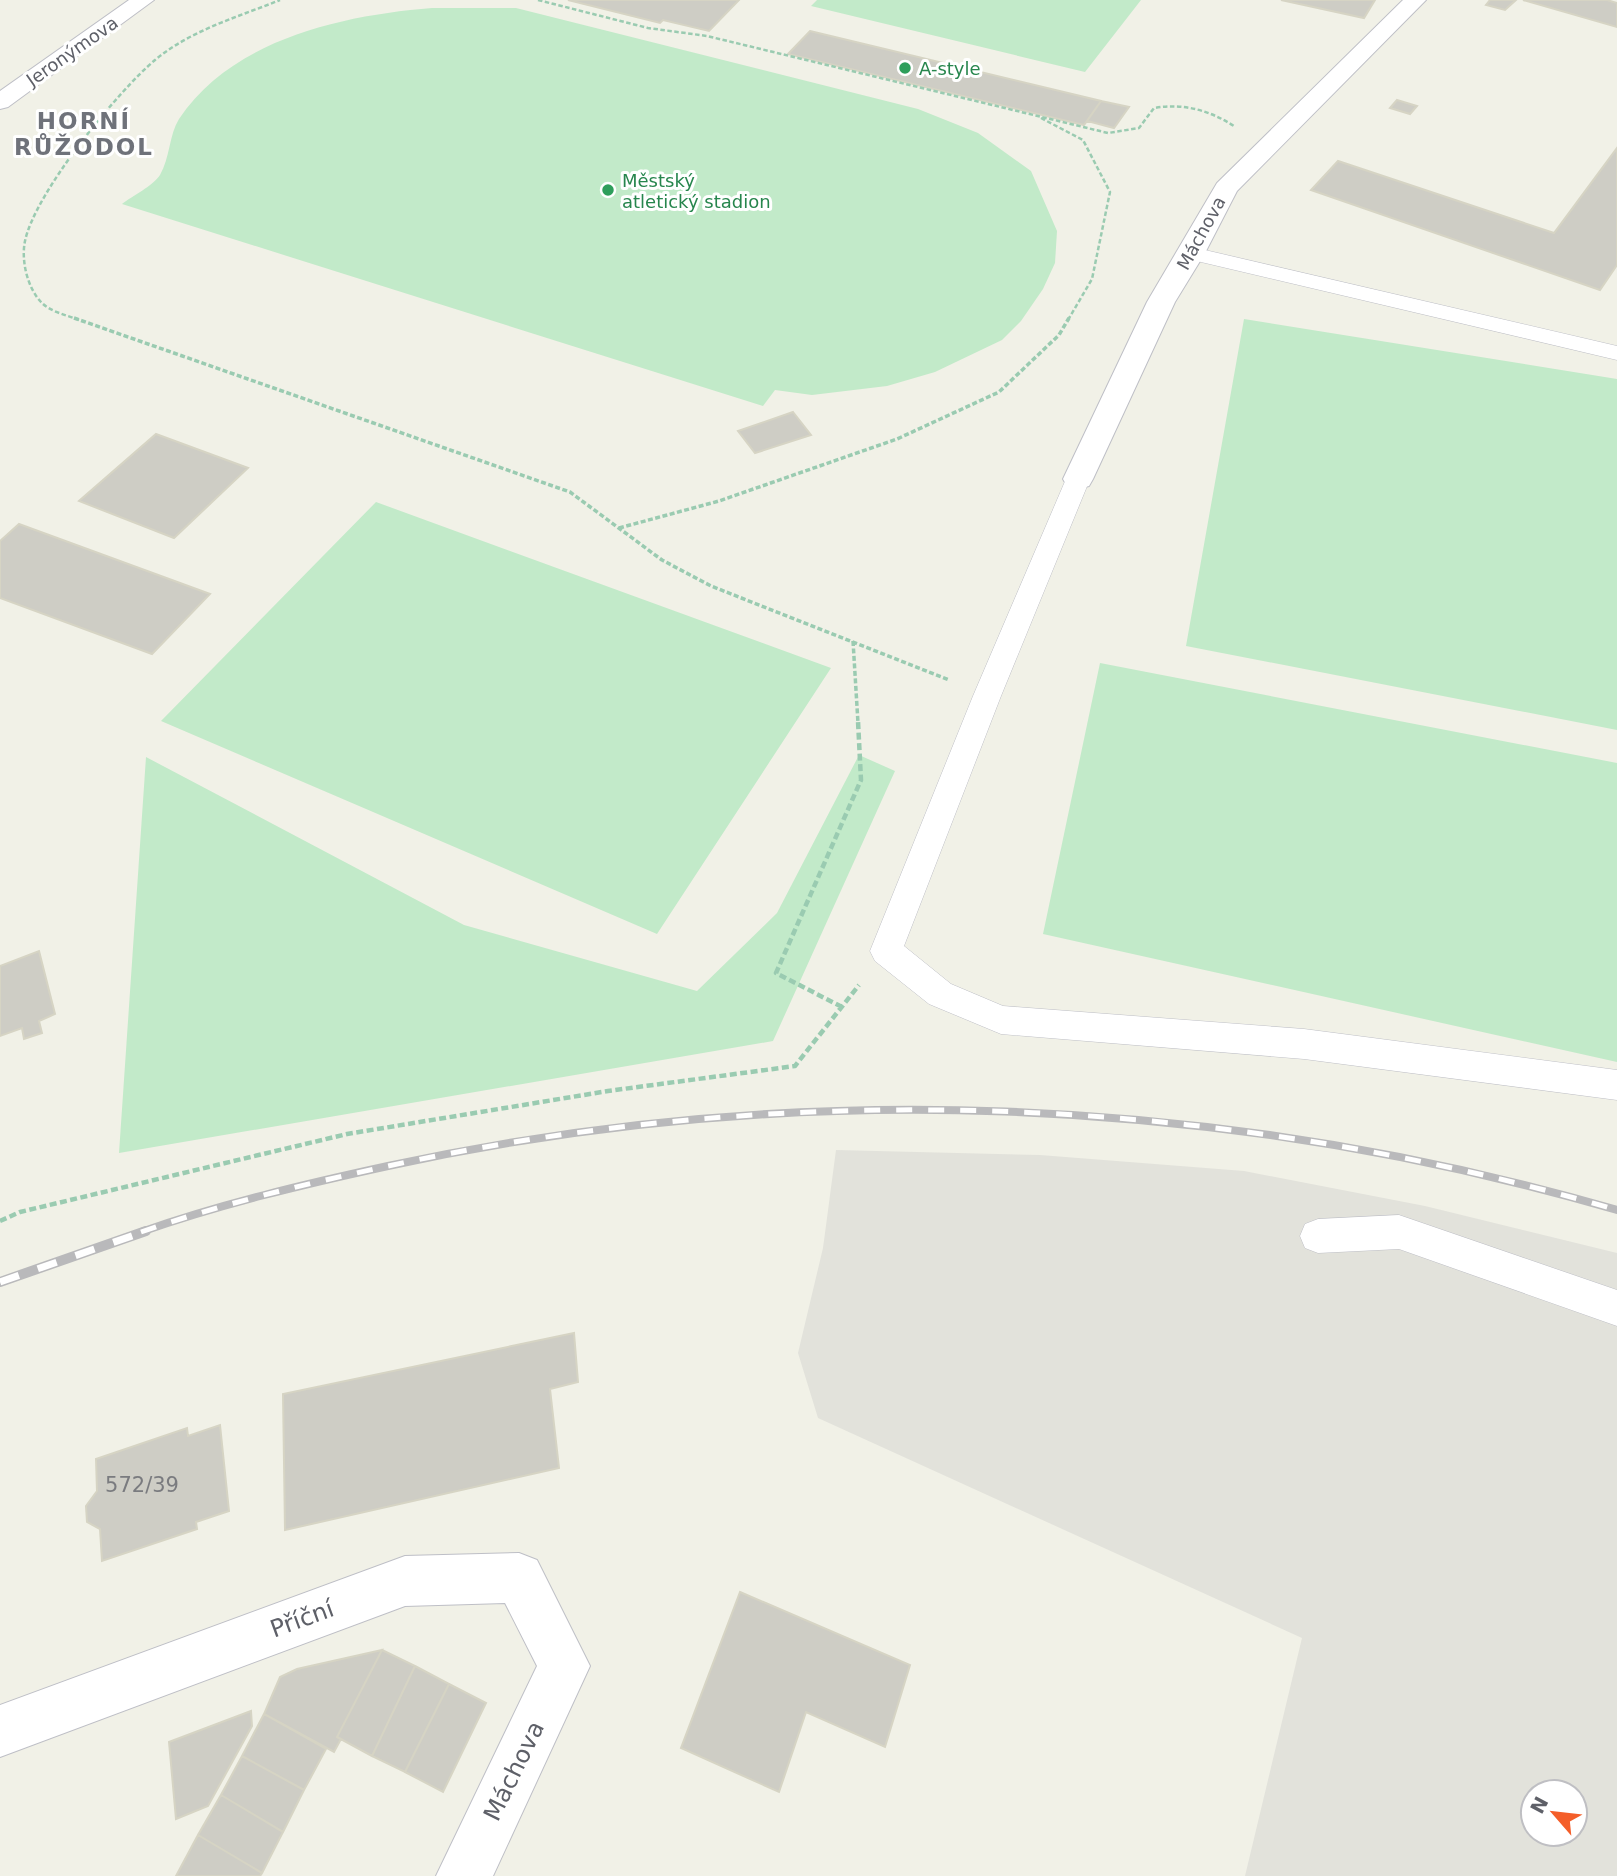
<svg xmlns="http://www.w3.org/2000/svg" width="1617" height="1876" font-family="'DejaVu Sans',sans-serif">
<style>
.industrial{fill:#e2e2db;fill-rule:evenodd}
.green{fill:#c2eac9}
.building{fill:#cecdc5;stroke:#d6d4c4;stroke-width:2}
.lines{fill:none;stroke-linecap:round;stroke-linejoin:round}
.service-casing{stroke:#bebfc6;stroke-width:1}
.minor-casing{stroke:#bebfc6;stroke-width:2}
.path-far2{stroke:#9acbb1;stroke-width:2.5;stroke-dasharray:4.5 2.5;stroke-linecap:butt}
.path-far1{stroke:#9acbb1;stroke-width:3.5;stroke-dasharray:5 2.5;stroke-linecap:butt}
.path{stroke:#9acbb1;stroke-width:4.5;stroke-dasharray:7 3.5;stroke-linecap:butt}
.service{fill:#fff;fill-rule:evenodd}
.minor{fill:#fff;fill-rule:evenodd}
.rail-far1-casing{stroke:#b9b9bb;stroke-width:8}
.rail-casing{stroke:#b9b9bb;stroke-width:10}
.rail-far1{stroke:#fff;stroke-width:5;stroke-dasharray:16;stroke-linecap:butt}
.rail{stroke:#fff;stroke-width:7;stroke-dasharray:20;stroke-linecap:butt}
.leisure-dot{fill:#2e9e5b;stroke:#fff;stroke-width:2.5}
.labels{text-anchor:middle;dominant-baseline:central;stroke-width:6;stroke-linejoin:round;paint-order:stroke}
.far-street-label{font-size:18px;fill:#5e6068;stroke:#fff}
.far-leisure-label{font-size:18px;fill:#27864d;stroke:#fff;text-anchor:start}
.near-number-label{font-size:21px;fill:#7a7b7f}
.far-district-label{font-size:23px;font-weight:bold;letter-spacing:2px;fill:#6f727a;stroke:#fff}
.near-street-label{font-size:24px;fill:#5e6068;stroke:#fff}
</style>
<rect width="100%" height="100%" fill="#f1f1e7"/>
<path class="industrial" d="M836 1150 1040 1155 1244 1171 1425 1206 1617 1253V1876H1245L1302 1638 818 1418 798 1353 823 1248ZM1533 1792H1575V1834H1533Z"/>
<path class="green" d="M817 0H1141L1085 72 811 6Z
M432 8H516L918 109 978 133 1031 171 1057 231 1055 263 1043 289 1021 321 1002 340 935 372 887 386 812 395 775 390 763 406 122 204C132 196 153 186 160 175 170 158 169 135 179 119 232 39 344 15 432 8Z
M1244 319 1617 379V730L1186 646Z
M376 502 831 668 657 934 161 721Z
M1100 663 1617 763V1062L1043 934Z
M859 755 895 771 773 1041 119 1153 146 757 464 925 697 991 777 913Z"/>
<path class="building" d="M568 0H739L709 31 663 20 660 23Z
M1281 0H1375L1364 18Z
M1490 0H1516L1505 10 1486 5Z
M1523 0H1607L1617 3V27Z
M810 31 1101 101 1084 125 788 54Z
M1397 100 1417 106 1410 114 1390 108Z
M1101 101 1129 107 1114 128 1087 121Z
M1617 148V265L1600 290 1311 190 1338 161 1554 233Z
M793 412 811 435 755 453 738 431Z
M156 434 248 468 174 538 79 501Z
M19 524 210 594 152 654 0 598V541Z
M39 951 55 1014 39 1021 42 1033 24 1039 22 1028 0 1036V966Z
M574 1333 578 1382 550 1389 559 1468 285 1530 283 1394Z
M220 1425 229 1511 196 1522 197 1529 102 1561 100 1529 87 1522 86 1506 97 1491 96 1459 187 1428 188 1436Z
M740 1592 910 1665 885 1747 806 1712 779 1792 681 1748Z
M382 1650 337 1737 341 1739 334 1752 264 1714 280 1677 297 1669Z
M382 1650 415 1666 372 1756 337 1737Z
M415 1666 449 1684 405 1772 372 1756Z
M449 1684 486 1703 443 1792 405 1772Z
M251 1711 252 1726 208 1806 176 1819 169 1742Z
M264 1714 326 1749 304 1790 242 1756Z
M242 1756 304 1790 283 1832 221 1795Z
M221 1795 283 1832 262 1873 198 1835Z
M198 1835 262 1873 260 1876H176Z"/>
<g class="lines">
<g class="service-casing">
<path id="service" d="M1192 247 1617 346V360L1184 258 1181 253Z
M1078 471 1087 473 1090 479 1001 696 904 946 951 984 1003 1006 1304 1029 1617 1070V1100L1304 1059 1001 1034 929 1004 875 961 870 951 973 696 1066 479 1069 473Z
M1399 1215 1617 1290V1326L1399 1249 1318 1253 1305 1248 1300 1236 1305 1224 1318 1219Z"/>
</g>
<g class="minor-casing">
<path id="minor" d="M129 0H154L8 107 0 109V91Z
M1403 0H1426L1237 191 1205 253 1175 302 1093 479 1089 486 1078 489 1067 486 1063 479 1147 302 1217 183Z
M519 1553 537 1560 590 1666 493 1876H436L537 1666 505 1603 405 1606 0 1757V1705L405 1556Z"/>
</g>
<path class="path-far2" d="M538 0 648 28 707 36 1108 133 1139 128 1154 108C1183 103 1209 110 1234 126
M1041 118 1083 140 1110 192 1092 279 1068 320
M79 320C67 315 50 312 41 302 27 287 21 260 25 241 35 193 117 92 155 60 191 30 238 17 280 0"/>
<path class="path-far1" d="M74 318 570 492 662 560 711 586 949 680
M619 528 719 501 897 439 999 392 1059 335 1069 318
M853 641 858 723"/>
<path class="path" d="M842 1007 776 973 861 780 858 721
M0 1221 20 1212 347 1134 608 1091 795 1066 859 985"/>
<use href="#service" class="service"/>
<use href="#minor" class="minor"/>
<g class="rail-far1-casing">
<path id="rail-far1" d="M141 1232C221 1204 305 1184 388 1166 793 1078 1219 1094 1617 1210"/>
</g>
<g class="rail-casing">
<path id="rail" d="M0 1282 146 1231"/>
</g>
<use href="#rail-far1" class="rail-far1"/>
<use href="#rail" class="rail"/>
</g>
<g class="leisure-dot">
<circle cx="905" cy="68" r="7"/>
<circle cx="608" cy="190" r="7"/>
</g>
<g class="labels">
<g class="far-street-label">
<text transform="translate(72 51) rotate(-35)">Jeronýmova</text>
<text transform="translate(1201 233) rotate(-61)">Máchova</text>
</g>
<g class="far-leisure-label">
<text x="919" y="68">A-style</text>
<text x="622" y="180">Městský<tspan x="622" dy="21">atletický stadion</tspan></text>
</g>
<g class="near-number-label">
<text x="142" y="1485">572/39</text>
</g>
<g class="far-district-label">
<text x="84" y="121">HORNÍ<tspan x="84" dy="26">RŮŽODOL</tspan></text>
</g>
<g class="near-street-label">
<text transform="translate(302 1619) rotate(-20)">Příční</text>
<text transform="translate(514 1771) rotate(-64)">Máchova</text>
</g>
</g>
<g transform="translate(1554 1813) rotate(298)"><circle r="33" fill="#ffffff" stroke="#bfbfc3" stroke-width="2"/>
<path d="M0-5L12 26L0 18L-12 26Z" fill="#f45e29"/>
<text y="-10" font-size="19" font-weight="bold" text-anchor="middle" fill="#5e6068">N</text>
</g>
</svg>
